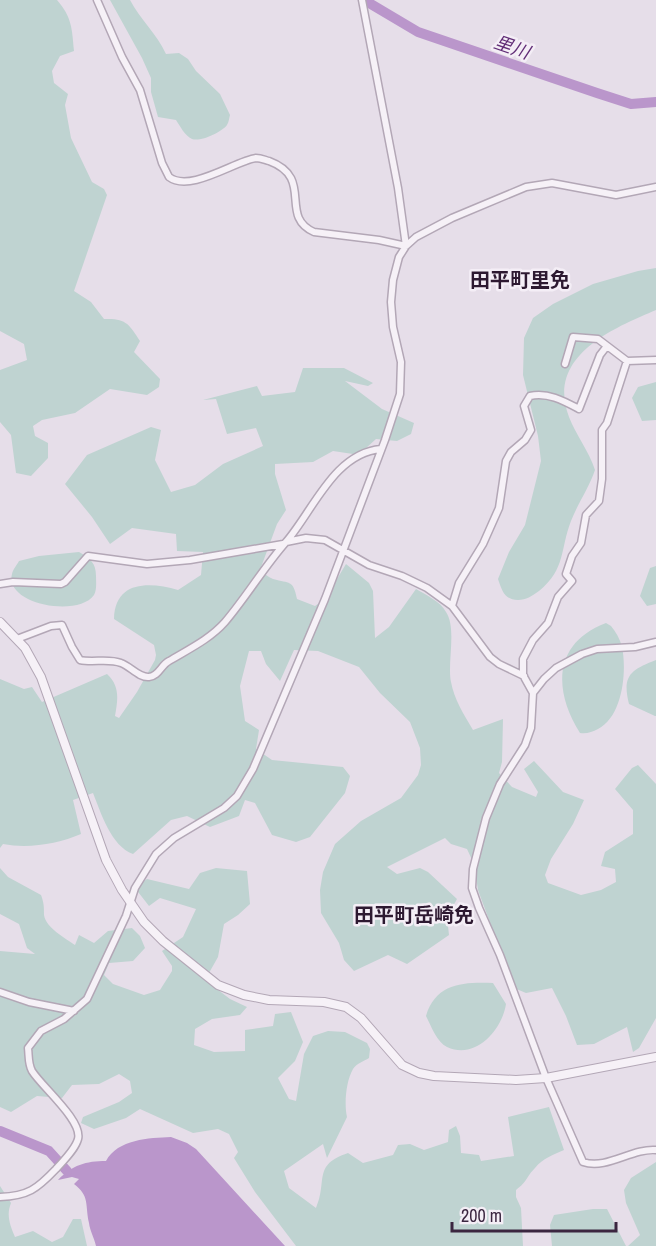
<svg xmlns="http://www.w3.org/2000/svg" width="656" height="1246" font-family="'Archivo Narrow','Noto Sans JP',sans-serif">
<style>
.green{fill:#bfd3d1}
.water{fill:#ba96cb}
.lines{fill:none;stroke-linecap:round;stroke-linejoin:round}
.river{stroke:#ba96cb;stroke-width:10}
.minor-casing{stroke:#b3a7b6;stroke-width:9}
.tertiary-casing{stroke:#b3a7b6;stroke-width:10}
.minor{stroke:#f6f1f7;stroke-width:6}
.tertiary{stroke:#f6f1f7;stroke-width:8}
.labels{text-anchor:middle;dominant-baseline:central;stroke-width:5;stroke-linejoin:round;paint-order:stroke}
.water-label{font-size:18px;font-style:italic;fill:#622e77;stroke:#f4eef6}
.quarter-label{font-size:20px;font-weight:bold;fill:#2d1931;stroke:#f4eef6}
</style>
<rect width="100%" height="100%" fill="#e6dee9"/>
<path class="green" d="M0 0H57C72 17 72 29 74 51L60 56 52 71 54 83 68 94 65 105 71 138 92 182 104 189 107 195 74 291 91 302 104 319C126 318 129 324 140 341L134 352 160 379 159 387 147 395 110 389 75 413 42 420 33 426 35 436 48 443V458L31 476 16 473 11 435 0 422V370L27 360 24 344 0 331Z
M110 0H130C140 19 157 34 166 54L179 53 188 59 196 71 220 94 230 115C229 118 229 122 227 125 222 132 201 142 192 139 185 136 180 126 176 120L158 117 151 92V78L142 58Z
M656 268V310C611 329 546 357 569 417 576 435 589 451 595 470 589 488 578 503 571 521 560 549 566 569 539 591 532 596 526 600 518 600 504 600 502 590 498 579L509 552 525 525 541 461 538 436 523 375 524 338 533 318 553 304 593 284 638 271Z
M303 368H344L373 383 368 386 345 381 382 409 414 423 411 434 397 441 376 439 365 449 353 454 333 451 313 462 275 464V474L286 510 277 524 260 570C264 573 268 577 273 579 290 584 293 579 297 599L315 606 325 599 346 564 369 583 373 591 375 638 389 627 416 589C426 595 440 601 446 612 457 628 447 663 451 682 454 699 464 715 473 730L503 719 502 762 499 773 512 787 536 797 538 792 524 769 534 761 563 792 584 800 573 824 551 859 545 875 548 883 581 895 601 890 616 882 615 869 601 866 605 852 633 834V810L615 789 632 768 638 765 656 784V1018L639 1048 633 1052 627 1027 594 1044 577 1045 566 1016 552 988 526 993 514 988 478 890 474 864 467 849 451 844 445 838 387 867 397 874 420 868 428 872 457 899 447 917 449 935 407 964 388 955 354 971 344 960 339 943 321 913 320 890 323 872 335 844 361 821 401 798 418 775 421 765 420 748 410 722 380 693 359 667 318 651 294 650 280 681 266 664 261 651H249L240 686 245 721 259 730 256 749 272 760 343 767 350 776 345 793 310 837 296 842 272 835 255 803 245 800 239 816 210 827 187 816 171 820 133 854C111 846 101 813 93 793L73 800 81 834C58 844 28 849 3 844L0 848V679L24 689 32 687 42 702 107 674C120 686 118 699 115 716L119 718 137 692 155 660 156 655 154 645 114 619C115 580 150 582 178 590L201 575 203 552 177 551 176 534 132 528 110 544 92 517 65 484 87 455 151 427 161 430 155 460 171 492 195 485 223 464 263 446 256 428 227 434 216 399 203 400 257 386 262 396 295 392Z
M656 382V420L642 421 632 398 638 387Z
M79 552C90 558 96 563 96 576 96 582 97 590 94 595 78 618 4 604 12 574 13 569 17 565 19 561L39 556Z
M656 566V604L647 606 640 596 650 568Z
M606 623 611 626C616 632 620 639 622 647 627 671 623 716 598 729 592 732 587 734 580 733 553 690 553 643 606 623Z
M656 660V716H655L629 704C622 676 630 670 656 660Z
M0 868 8 877 41 895C44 903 44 907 44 915 46 928 65 938 75 945L79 935 94 943 108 931 132 928 140 936 145 948 133 961 109 963 104 975 113 984 144 995 160 990 172 971V966L162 951 183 937 196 909 160 898 149 906 135 888 147 879 189 889 200 873 216 868 247 871 250 904 238 915 224 924 218 957 205 980 230 999 247 1007 240 1015 212 1019 195 1029 194 1045 214 1052 245 1051V1030L273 1026 275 1014 291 1012 303 1042 295 1061 278 1078 289 1099 296 1101 304 1054 313 1036 328 1031 345 1032 367 1043 370 1049 369 1058C364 1061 356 1064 353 1069 346 1081 344 1104 347 1117L327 1158 323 1144 284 1171 289 1188 316 1208C328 1181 312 1165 348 1153L363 1163 393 1155 398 1145 410 1144 424 1150 448 1142 449 1130 456 1126 460 1136 461 1153 479 1155 481 1161 514 1156 508 1117 549 1107 564 1150C553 1155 543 1158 535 1168 526 1177 528 1181 516 1190V1197L521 1208 523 1246H296L255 1192 234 1158 238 1152 229 1134 218 1129 193 1133 140 1109 126 1118 94 1129 81 1123 83 1117 119 1102 132 1093 130 1081 119 1074 99 1084 72 1085 62 1098 37 1096 11 1112 0 1107V951L35 954 27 948 19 924 0 914Z
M493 983 506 1004C502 1030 476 1060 447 1047 437 1042 431 1026 426 1016 436 983 463 982 493 983Z
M656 1162V1246H628L640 1235 626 1203 624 1190 631 1178Z
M0 1186 11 1203C6 1215 10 1225 15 1237L33 1231 52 1242 63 1237 73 1219H81L87 1246H0Z
M593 1209H607L626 1246H552L550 1225 554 1215Z"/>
<path class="water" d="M171 1137 187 1143 196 1149 285 1246H96C94 1237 90 1231 89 1223 85 1205 90 1196 74 1184L79 1179 72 1177 58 1180C72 1165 86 1161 106 1161 118 1139 149 1138 171 1137Z"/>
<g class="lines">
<path class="river" d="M364 0 418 32 597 93 631 104 656 102
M0 1131 49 1151 67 1171"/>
<g class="minor-casing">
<path id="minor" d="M97 0 122 57 140 90 162 163 169 177C190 193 235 161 256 158 261 158 265 160 269 161 315 178 278 216 314 232L379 240 406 246
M362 0 398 188 406 246
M565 364 573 337 598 339 627 361 656 360
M286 542 306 538 325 540 369 565 402 576 427 588 452 606 490 657 499 664 524 676
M0 584 13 582 61 584 65 582 88 556 147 564 190 560 283 544
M452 606 459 583 483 544 499 508 506 461 511 452 525 440 531 430 524 406 530 396C548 392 564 401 579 409L600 355 607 346
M17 639 51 626 62 625 72 647 80 660C93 663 108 658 121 663 130 666 139 678 149 677 159 676 161 665 169 661 189 649 210 639 225 622 247 596 264 567 286 542 313 511 334 453 381 449
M656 642 635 647 597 649 582 654 556 668 544 679 533 693 531 728 525 745 500 784 486 818 473 869 472 888 479 908 500 955 546 1078 583 1162C607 1170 632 1148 656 1150
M533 693 523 675V659L533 640 548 623 558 597 572 581 566 574 572 556 581 543 586 515 599 501 602 479V430L607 423 627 361
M0 992 29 1002 74 1011
M0 1197C28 1196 37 1189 56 1169 63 1161 75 1150 78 1139 83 1121 42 1087 32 1071 28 1064 29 1056 28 1048L41 1031 64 1019 87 999 126 916 135 888 156 854 174 838 224 808 237 796 253 769 325 599 385 440 400 394 401 362 393 327 391 302 393 280 399 257 406 246 416 237 452 218 526 187 552 183 616 195 656 187"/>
</g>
<g class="tertiary-casing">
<path id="tertiary" d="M0 622 25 648 41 677 106 860 122 890 144 922 163 941 218 985 244 995 269 1000 324 1002 346 1007 361 1018 402 1065 419 1073 434 1076 516 1080 546 1078 656 1057"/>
</g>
<use href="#minor" class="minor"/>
<use href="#tertiary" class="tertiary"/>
</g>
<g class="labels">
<g class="water-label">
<text transform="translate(512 47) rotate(19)">里川</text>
</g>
<g class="quarter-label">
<text x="520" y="279">田平町里免</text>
<text x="414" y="914">田平町岳崎免</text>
</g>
</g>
<path d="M452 1222v9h164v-9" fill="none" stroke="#3b2640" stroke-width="3"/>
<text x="461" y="1222" font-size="18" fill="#3b2640" stroke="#f4eef6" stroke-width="4.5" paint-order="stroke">200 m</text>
</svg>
